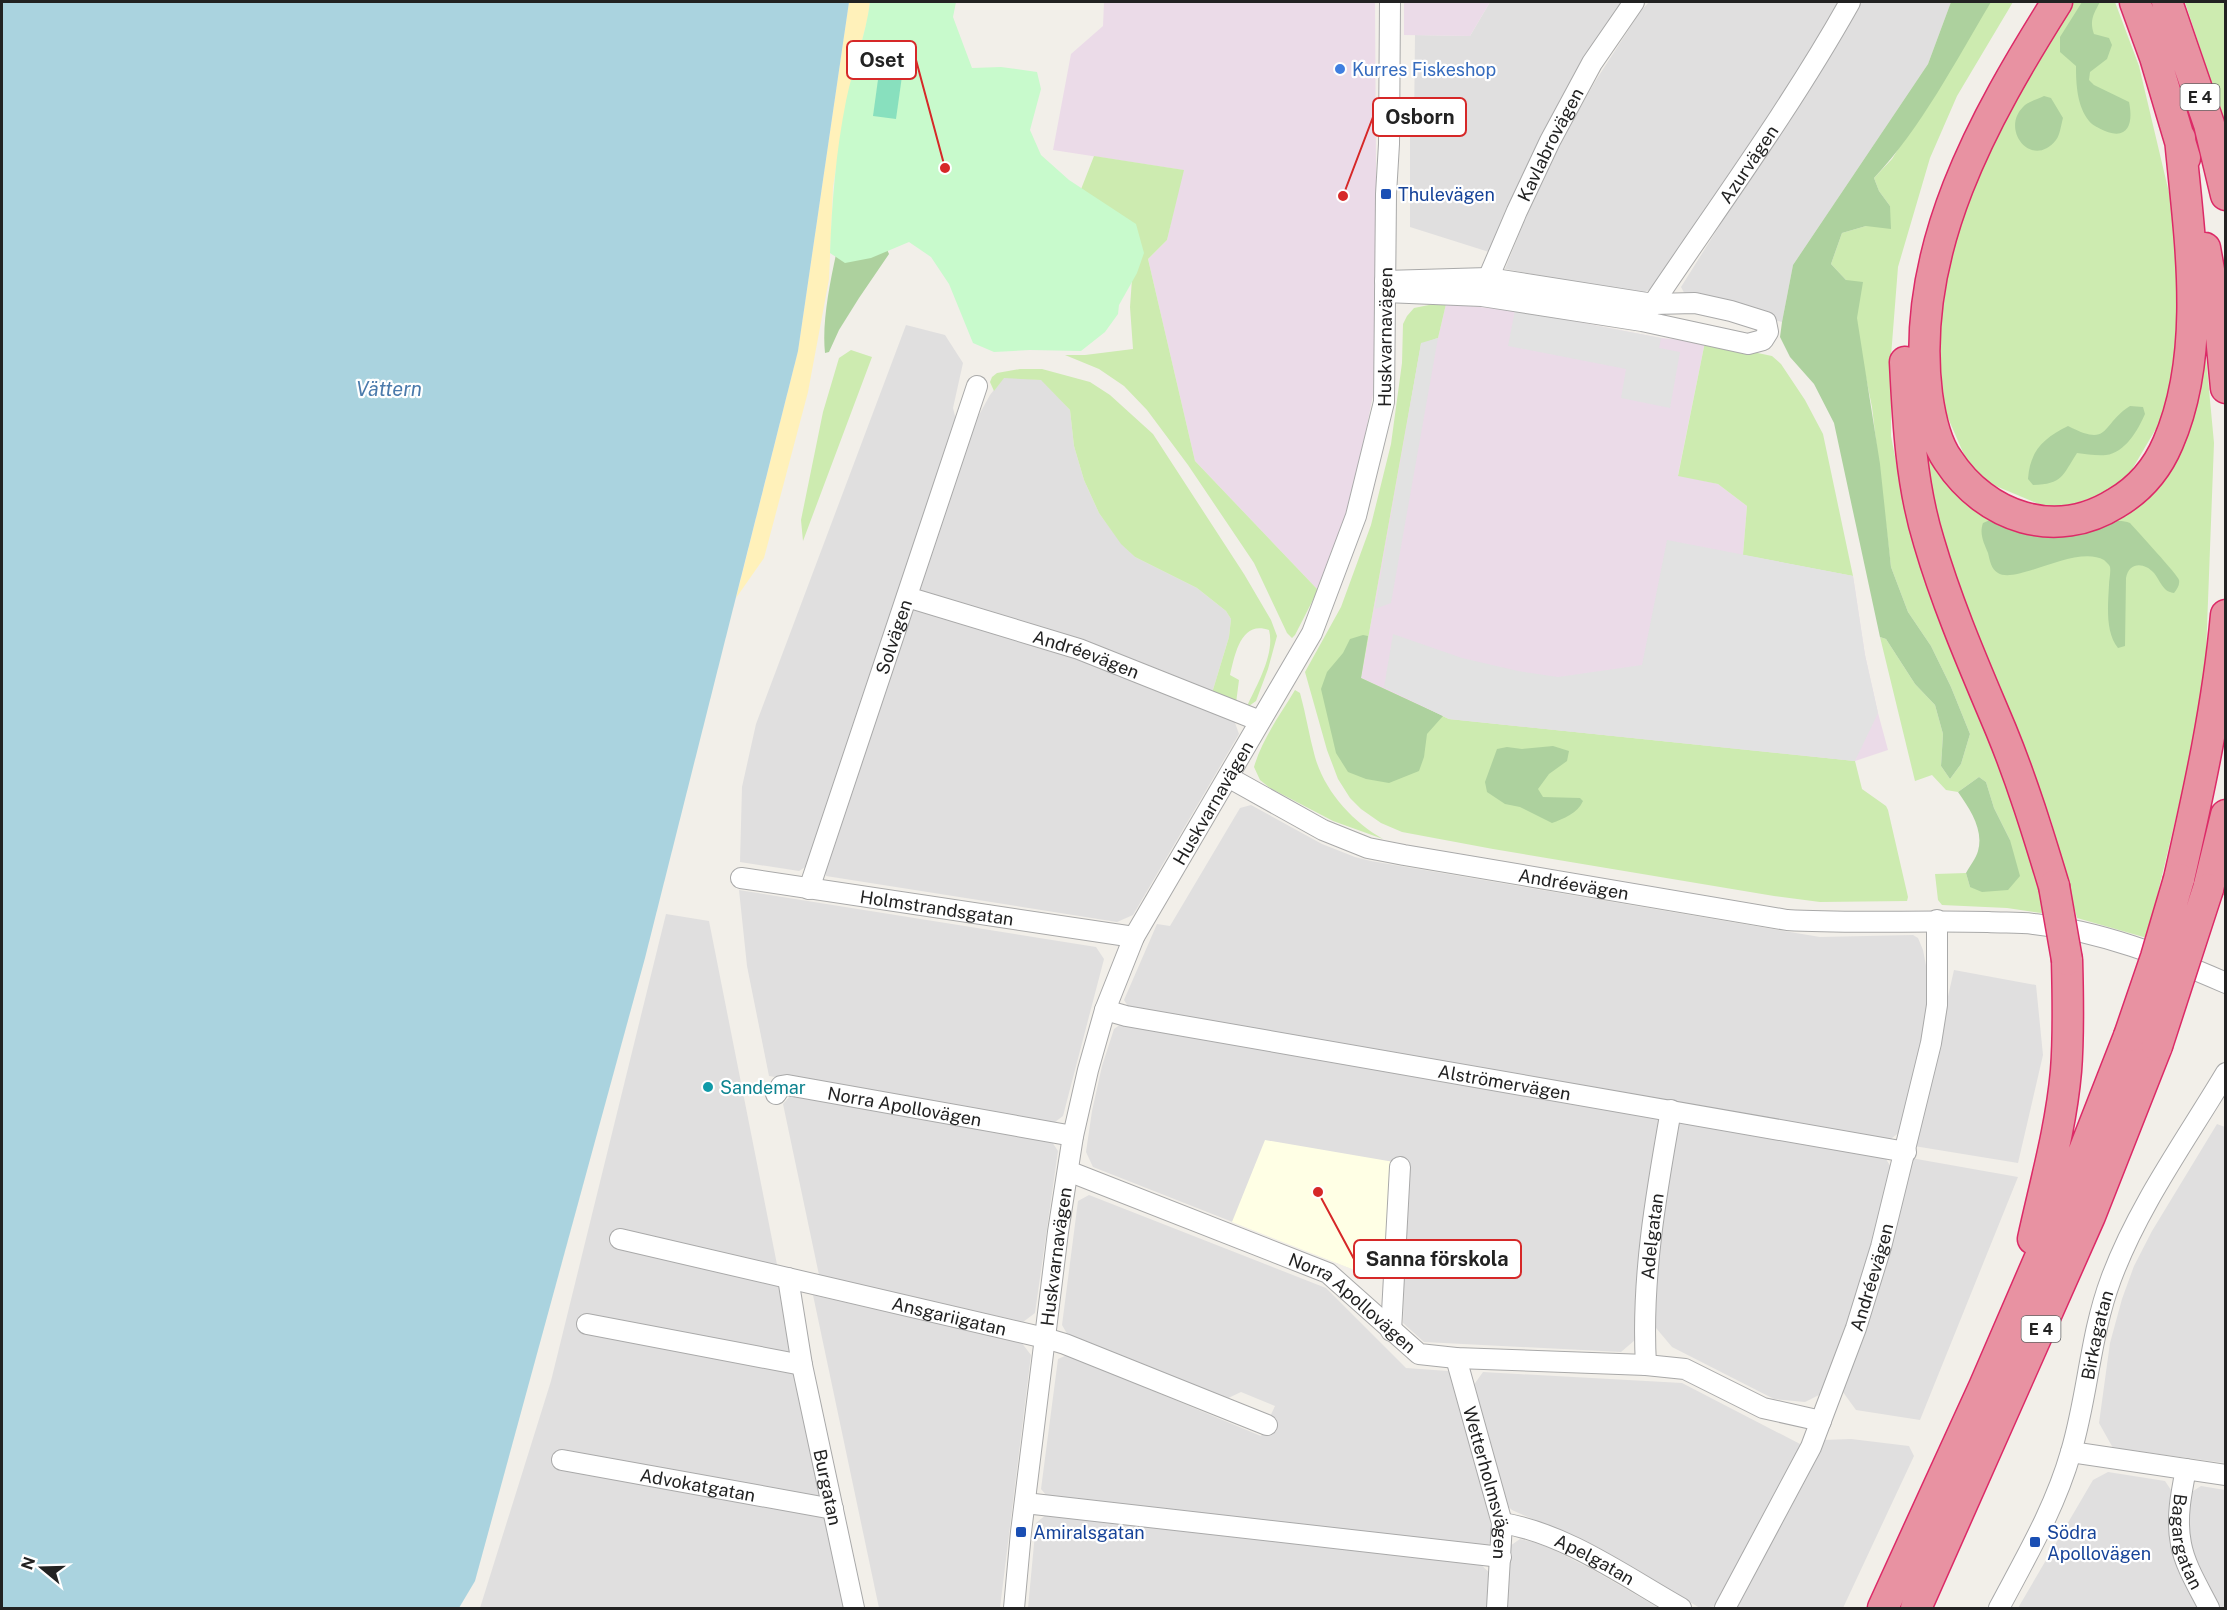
<svg xmlns="http://www.w3.org/2000/svg" width="2227" height="1610" font-family="'Public Sans',sans-serif">
<style>
.residential{fill:#e0dfdf}
.industrial{fill:#ebdbe8}
.education{fill:#ffffe5}
.grass{fill:#cdebb0}
.forest{fill:#add19e}
.sand{fill:#fff1ba}
.park{fill:#c8facc}
.pitch{fill:#88e0be}
.parking{fill:#e2e2e2}
.water{fill:#aad3df}
.lines{fill:none;stroke-linecap:round;stroke-linejoin:round}
.minor-casing{stroke:#a9a9a9;stroke-width:22}
.highway-casing{stroke:#dc2a67;stroke-width:33}
.minor{stroke:#fff;stroke-width:20}
.highway{stroke:#e892a2;stroke-width:30}
.highway-bridge-casing{stroke:#dc2a67;stroke-width:33;stroke-linecap:butt}
.highway-bridge{stroke:#e892a2;stroke-width:30}
.shop-dot{fill:#3f7fe0;stroke:#fff;stroke-width:2}
.transit-dot{fill:#1a4fb4;stroke:#fff;stroke-width:2}
.culture-dot{fill:#0f9aa8;stroke:#fff;stroke-width:2}
.labels{text-anchor:middle;dominant-baseline:central;stroke-width:4.5;stroke-linejoin:round;paint-order:stroke}
.shield{fill:#fff;stroke:#646464;stroke-width:1.5}
.shield-label{font-size:16px;font-weight:bold;fill:#222}
.shop-label{font-size:18px;fill:#366cbe;stroke:#fff;text-anchor:start}
.street-label{font-size:18px;fill:#222;stroke:#fff}
.transit-label{font-size:18px;fill:#164399;stroke:#fff;text-anchor:start}
.culture-label{font-size:18px;fill:#0d838f;stroke:#fff;text-anchor:start}
.water-label{font-size:20px;font-style:italic;fill:#4a7aab;stroke:#fff}
.leader{fill:none;stroke:#d62828;stroke-width:2}
.callout-dot{fill:#d62828;stroke:#fff;stroke-width:2}
.callout{fill:#fff;stroke:#d62828;stroke-width:2}
.callout-label{font-size:20px;text-anchor:middle;font-weight:bold;fill:#222}
</style>
<rect width="100%" height="100%" fill="#f2efe9"/>
<path class="residential" d="M1490 2H1624L1534 153 1489 252 1410 227V127L1414 126 1415 35 1470 36Z
M1649 2H1843L1659 285 1641 294 1505 269 1532 202 1560 143 1596 80 1640 12Z
M1860 2H1951L1928 64 1793 265 1782 322 1688 300 1681 287Z
M906 325 945 335 963 363 953 408 957 424 807 866 799 871 740 862 742 787 756 724Z
M1004 377 1042 380 1070 410 1074 446 1084 480 1099 513 1121 543 1135 557 1197 588 1226 611 1231 619 1229 637 1212 693 921 595 917 586 970 431 990 395Z
M918 609 1082 658 1234 720 1239 734 1133 915 1117 922 826 876 823 865 909 614 912 610Z
M1251 805 1322 844 1355 857 1371 861 1820 937 1913 935 1918 938 1923 950 1927 971V1015L1900 1132 1888 1141 1131 1011 1124 1000 1157 924 1170 926 1240 808Z
M739 890 1096 947 1104 959 1063 1116 1051 1125 769 1076 747 966Z
M666 914 709 921 845 1608H480L551 1381Z
M1954 970 2036 985 2043 1055 2018 1163 1914 1146Z
M1121 1024 1654 1115 1662 1124 1647 1207 1635 1340 1621 1352 1424 1342 1403 1323 1406 1165 1372 1277 1093 1167 1086 1152 1092 1111 1102 1066 1114 1029Z
M792 1094 1050 1139 1058 1151 1035 1313 1023 1322 819 1275 783 1104Z
M1677 1119 1883 1154 1892 1169 1860 1285 1830 1369 1819 1395 1805 1402 1774 1399 1672 1347 1651 1322 1661 1208Z
M2217 1124 2225 1127V1463L2113 1448 2099 1423 2110 1343 2122 1299 2134 1266 2152 1231Z
M1911 1158 2018 1177 1920 1420 1856 1410 1840 1388Z
M1089 1195 1326 1288 1406 1368 1448 1371 1455 1376 1494 1538 1485 1549 1051 1501 1041 1489 1058 1359 1067 1355 1261 1436 1275 1406 1241 1392 1222 1401 1069 1337 1062 1325 1078 1201Z
M813 1295 1021 1342 1031 1355 1000 1608H879Z
M1483 1372 1682 1383 1802 1445 1717 1606 1700 1608 1595 1547 1512 1510 1505 1504 1473 1386Z
M1851 1439 1909 1446 1914 1456 1843 1608H1734L1823 1440Z
M2108 1472 2165 1481 2173 1493 2180 1570 2198 1608H2018L2093 1480Z
M2201 1486 2225 1490V1608H2220L2199 1569 2187 1531 2190 1493Z
M1047 1514 1479 1563 1491 1574 1488 1608H1028L1036 1523Z
M1520 1539 1537 1543 1554 1550 1595 1571 1659 1608H1504L1510 1546Z"/>
<path class="industrial" d="M1104 2H1375L1377 330 1373 395 1357 477 1345 522 1318 590 1195 461 1148 259 1167 240 1183 170 1053 150 1071 54 1103 26Z
M1404 2H1490L1470 36 1404 35Z
M1446 304 1515 310 1661 338 1705 342 1678 475 1718 484 1747 506 1743 555 1853 576 1865 655 1878 713 1888 750 1855 761 1449 719 1361 678 1421 343 1438 338Z"/>
<path class="education" d="M1265 1140 1394 1162 1389 1268 1372 1277 1232 1222Z"/>
<path class="grass" d="M1990 2H2013L1957 96 1930 158 1898 267 1891 356V436L1905 508 1928 584 2009 785 2048 914 2007 908 1942 905 1938 900 1935 874 1966 873 1970 887 2010 840 1994 808 1986 782 1979 777 1958 792 1946 790 1932 775 1915 781 1880 637 1886 639 1915 684 1935 705 1943 734 1941 766 1950 779 1961 764 1970 734 1951 687 1931 646 1908 612 1891 567 1872 407 1846 280 1831 264 1842 233 1866 226 1890 206 1879 191 1874 178 1892 159Z
M2070 2H2115L2139 66 2170 197 2178 285 2177 359 2164 415 2127 478 2103 494 2061 508 2046 507 1991 484 1969 466 1945 411 1938 342 1951 254 1975 177 2012 98Z
M2185 2H2225V127L2223 118Z
M1094 156 1184 170 1167 240 1148 259 1195 461 1318 590 1295 635 1292 638 1287 633 1254 563 1188 465 1147 410 1124 386 1099 369 1065 355H1085L1133 349 1130 307 1133 265 1078 197Z
M1947 199 1923 418 2029 527 2160 473 2201 304 2214 443 2206 654 2194 742 2147 938 2077 918 2051 820 1947 560 1924 471 1915 411Z
M1434 304H1446L1438 338 1421 344 1361 678 1449 719 1855 761 1862 789 1886 806 1888 810 1908 897 1907 901 1820 902 1774 896 1493 849 1402 832 1381 823 1361 809 1350 798 1338 779 1327 750 1305 672 1341 607 1371 525 1391 444 1402 363 1403 324 1407 316 1414 308Z
M1705 342 1772 356 1781 364 1805 400 1823 434 1853 576 1743 555 1747 506 1718 484 1678 476Z
M851 350 872 357 803 541 801 520 823 412 839 358Z
M1020 369H1042L1090 382 1110 395 1153 434 1244 574 1271 620 1277 636 1268 669 1256 701 1249 706 1248 704C1258 683 1275 653 1269 630 1241 620 1235 654 1230 675L1239 680 1236 703 1212 693 1229 637 1231 619 1226 611 1197 588 1135 557 1121 544 1099 513 1084 480 1074 446 1070 410 1041 380 1004 378 994 391 990 382 992 377 997 373Z
M1295 690 1300 693C1306 714 1309 736 1315 757 1325 792 1353 822 1383 839L1333 821 1270 788 1260 780 1254 767C1262 739 1280 715 1295 690Z"/>
<path class="forest" d="M1951 2H1991C1955 62 1922 127 1874 178L1879 191 1890 206 1891 229 1866 226 1842 233 1831 264 1846 280 1863 282 1857 318 1880 464 1891 567 1908 612 1931 646 1951 687 1970 734 1961 764 1950 779 1941 766 1943 734 1935 705 1915 684 1886 639 1880 637 1834 423 1814 384 1790 357 1780 337 1782 322 1793 265 1928 64Z
M2082 2H2100C2094 13 2089 21 2094 34L2109 38 2112 45 2107 59 2090 72 2089 80 2094 85 2129 102C2133 121 2130 141 2105 131 2099 128 2093 126 2089 121 2077 106 2076 84 2076 66L2060 52V37Z
M2044 96 2051 98 2063 118C2061 125 2060 135 2056 140 2032 170 2000 130 2023 107 2027 102 2038 99 2044 96Z
M842 227 883 240 889 254 859 298 839 330 829 352 825 353C821 316 834 264 842 227Z
M2130 406 2143 407 2145 414C2138 430 2125 453 2106 455 2097 456 2086 454 2077 453 2062 476 2063 484 2033 485L2028 479C2030 450 2044 438 2068 426 2111 448 2100 425 2130 406Z
M1990 520C2014 529 2036 541 2062 537 2084 535 2108 515 2130 523 2137 531 2178 575 2179 580 2180 585 2177 589 2174 593 2170 592 2168 592 2165 589 2161 585 2158 578 2154 573 2144 562 2129 562 2126 578L2125 646 2118 648C2105 632 2108 605 2109 585 2109 580 2111 572 2110 567 2110 565 2105 561 2104 560 2076 544 2016 585 1998 573 1991 569 1990 561 1988 553 1984 543 1979 534 1983 523Z
M1363 635 1368 636 1361 678 1443 716 1427 734 1424 757 1419 771 1389 783 1366 779 1348 772 1336 753 1321 689 1327 672 1343 653 1350 639Z
M1553 746 1569 751 1567 761 1549 774 1538 789 1543 797 1580 798 1583 801C1578 813 1563 819 1552 823L1520 807 1505 804 1487 792 1485 782 1497 749 1507 747 1522 749Z
M1979 777 1986 782 1994 808 2010 840 2020 876 2008 890 1982 892 1970 887 1966 873C1970 866 1976 858 1978 851 1984 830 1970 809 1958 792Z"/>
<path class="sand" d="M849 2H870L868 17 847 100 833 187 829 279 808 392 764 558 736 598 798 351Z"/>
<path class="park" d="M870 2H956L953 17 972 68 1001 67 1037 72 1041 89 1030 130 1041 155 1069 180 1136 224 1144 253 1137 273 1119 305 1118 314 1105 332 1081 351 1030 350 994 352 973 343 949 284 931 257 909 242 871 258 845 263 830 253C832 201 836 151 846 101 853 67 866 35 870 2Z"/>
<path class="pitch" d="M880 65 903 69 896 119 873 116Z"/>
<path class="parking" d="M1515 310 1661 338 1659 348 1680 352 1670 408 1621 398 1626 369 1508 346Z
M1438 338 1391 603 1375 609 1421 343Z
M1667 540 1853 576 1865 655 1878 713 1855 761 1449 719 1384 687 1393 634 1462 658 1518 671 1558 677 1642 665Z"/>
<path class="water" d="M2 2H849L798 351 645 958 475 1581 459 1608H2Z"/>
<g class="lines">
<g class="minor-casing">
<g id="minor">
<path d="M1385 281 1488 278 1653 304 1695 303 1731 311 1766 322 1768 332 1763 340 1748 344 1642 321 1482 296 1385 292"/>
<path id="s1" d="M1484 288 1517 211 1550 141 1592 63 1634 2"/>
<path id="s2" d="M1648 311C1717 208 1790 109 1850 2"/>
<path id="s3" d="M907 597 1079 649 1260 721"/>
<path id="s4" d="M1228 777 1323 830 1368 848 1404 855 1787 920C1854 924 1921 920 1988 922 2003 923 2019 922 2034 924 2101 931 2164 956 2226 983"/>
<path id="s5" d="M741 878 1134 937"/>
<path id="s6" d="M809 889 977 386"/>
<path id="s7" d="M1105 1010 1126 1016 1906 1152"/>
<path id="s8" d="M776 1094 781 1086 787 1085 1073 1136"/>
<path id="s9" d="M1068 1171 1328 1273 1419 1354 1456 1358 1646 1365 1685 1369 1763 1408 1821 1421"/>
<path id="s10" d="M620 1239 1045 1338 1065 1344 1267 1425"/>
<path id="s11" d="M788 1278 802 1365 854 1608"/>
<path d="M587 1324 802 1365"/>
<path d="M1391 1331 1400 1167"/>
<path id="s12" d="M1456 1358 1502 1523 1497 1608"/>
<path id="s13" d="M1646 1365C1641 1280 1656 1194 1671 1110"/>
<path d="M2071 1452 2226 1475"/>
<path id="s14" d="M562 1460 833 1509"/>
<path id="s15" d="M2186 1469C2181 1494 2176 1519 2181 1544 2185 1566 2199 1588 2209 1608"/>
<path d="M1025 1503 1501 1557"/>
<path id="s16" d="M1502 1523C1565 1533 1626 1577 1681 1608"/>
<path id="s17" d="M1014 1608 1021 1532 1058 1232 1073 1136 1088 1070 1105 1010 1134 937 1312 633 1356 516 1384 402 1386 194 1389 144 1390 2"/>
<path id="s18" d="M1725 1608 1811 1447 1856 1328 1881 1247 1931 1043 1937 1005V920"/>
<path id="s19" d="M1999 1608C2026 1557 2055 1508 2071 1452 2088 1395 2090 1335 2111 1279 2138 1206 2186 1140 2226 1073"/>
</g>
</g>
<g class="highway-casing">
<path id="highway" d="M2057 2C1984 118 1909 250 1927 394 1930 416 1935 442 1948 460 1986 518 2056 541 2116 503 2140 489 2157 469 2168 443 2208 351 2189 235 2180 138
M2135 2 2155 57 2185 158
M2167 2 2209 124 2226 195
M2205 248 2221 336 2226 388
M1905 362C1908 422 1911 484 1929 542 1948 607 1975 668 2001 730 2022 781 2038 833 2054 886
M2179 879C2199 791 2218 705 2226 615
M2208 889 2226 815
M2033 1239C2045 1184 2061 1128 2066 1071 2069 1034 2068 997 2067 960
M1883 1608 1984 1387 2064 1202 2129 1036
M1916 1608 2090 1216 2157 1046"/>
</g>
<use href="#minor" class="minor"/>
<use href="#highway" class="highway"/>
<g class="highway-bridge-casing">
<path id="highway-bridge" d="M2054 886 2067 960
M2129 1036 2156 957 2179 879
M2157 1046 2208 889"/>
</g>
<use href="#highway-bridge" class="highway-bridge"/>
</g>
<circle class="shop-dot" cx="1340" cy="69" r="6"/>
<g class="transit-dot">
<rect x="1380" y="188" width="12" height="12" rx="3"/>
<rect x="1015" y="1526" width="12" height="12" rx="3"/>
<rect x="2029" y="1536" width="12" height="12" rx="3"/>
</g>
<circle class="culture-dot" cx="708" cy="1087" r="6"/>
<g class="labels">
<g class="shield">
<rect x="2180.5" y="84" width="39" height="26" rx="4.5"/>
<rect x="2021.5" y="1316" width="39" height="26" rx="4.5"/>
</g>
<g class="shield-label">
<text x="2200" y="97">E 4</text>
<text x="2041" y="1329">E 4</text>
</g>
<g class="shop-label">
<text x="1352" y="69">Kurres Fiskeshop</text>
</g>
<g class="street-label">
<text stroke="none"><textPath href="#s1" startOffset="158">Kavlabrovägen</textPath></text>
<text stroke="none"><textPath href="#s2" startOffset="178">Azurvägen</textPath></text>
<text stroke="none"><textPath href="#s17" startOffset="1344">Huskvarnavägen</textPath></text>
<text stroke="none"><textPath href="#s6" startOffset="266">Solvägen</textPath></text>
<text stroke="none"><textPath href="#s3" startOffset="188">Andréevägen</textPath></text>
<text stroke="none"><textPath href="#s17" startOffset="840">Huskvarnavägen</textPath></text>
<text stroke="none"><textPath href="#s4" startOffset="366">Andréevägen</textPath></text>
<text stroke="none"><textPath href="#s5" startOffset="198">Holmstrandsgatan</textPath></text>
<text stroke="none"><textPath href="#s7" startOffset="406">Alströmervägen</textPath></text>
<text stroke="none"><textPath href="#s8" startOffset="135">Norra Apollovägen</textPath></text>
<text stroke="none"><textPath href="#s13" startOffset="129">Adelgatan</textPath></text>
<text stroke="none"><textPath href="#s17" startOffset="354">Huskvarnavägen</textPath></text>
<text stroke="none"><textPath href="#s18" startOffset="363">Andréevägen</textPath></text>
<text stroke="none"><textPath href="#s9" startOffset="316">Norra Apollovägen</textPath></text>
<text stroke="none"><textPath href="#s10" startOffset="338">Ansgariigatan</textPath></text>
<text stroke="none"><textPath href="#s19" startOffset="292">Birkagatan</textPath></text>
<text stroke="none"><textPath href="#s12" startOffset="129">Wetterholmsvägen</textPath></text>
<text stroke="none"><textPath href="#s14" startOffset="138">Advokatgatan</textPath></text>
<text stroke="none"><textPath href="#s11" startOffset="213">Burgatan</textPath></text>
<text stroke="none"><textPath href="#s15" startOffset="74">Bagargatan</textPath></text>
<text stroke="none"><textPath href="#s16" startOffset="100">Apelgatan</textPath></text>
</g>
<g class="transit-label">
<text x="1398" y="194">Thulevägen</text>
<text x="1033" y="1532">Amiralsgatan</text>
<text x="2047" y="1532">Södra<tspan x="2047" dy="21">Apollovägen</tspan></text>
</g>
<g class="culture-label">
<text x="720" y="1087">Sandemar</text>
</g>
<g class="water-label">
<text x="389" y="389">Vättern</text>
</g>
</g>
<path class="leader" d="M945 168L916 60M1343 196L1373 117M1318 1192L1354 1259"/>
<g class="callout-dot">
<circle cx="945" cy="168" r="6"/>
<circle cx="1343" cy="196" r="6"/>
<circle cx="1318" cy="1192" r="6"/>
</g>
<g class="callout">
<rect x="847" y="41" width="69" height="38" rx="6"/>
<rect x="1373" y="98" width="93" height="38" rx="6"/>
<rect x="1354" y="1240" width="167" height="38" rx="6"/>
</g>
<g class="callout-label">
<text x="882" y="67">Oset</text>
<text x="1420" y="124">Osborn</text>
<text x="1437" y="1266">Sanna förskola</text>
</g>
<rect width="2227" height="1610" fill="none" stroke="#222222" stroke-width="6"/>
<g transform="translate(42 1568) rotate(289)" stroke="#ffffff" stroke-width="4.5" paint-order="stroke">
<path d="M0-4.5L10 22L0 15L-10 22Z" fill="#222222"/>
<text y="-9" font-size="16" font-weight="bold" text-anchor="middle" fill="#222222">N</text>
</g>
</svg>
